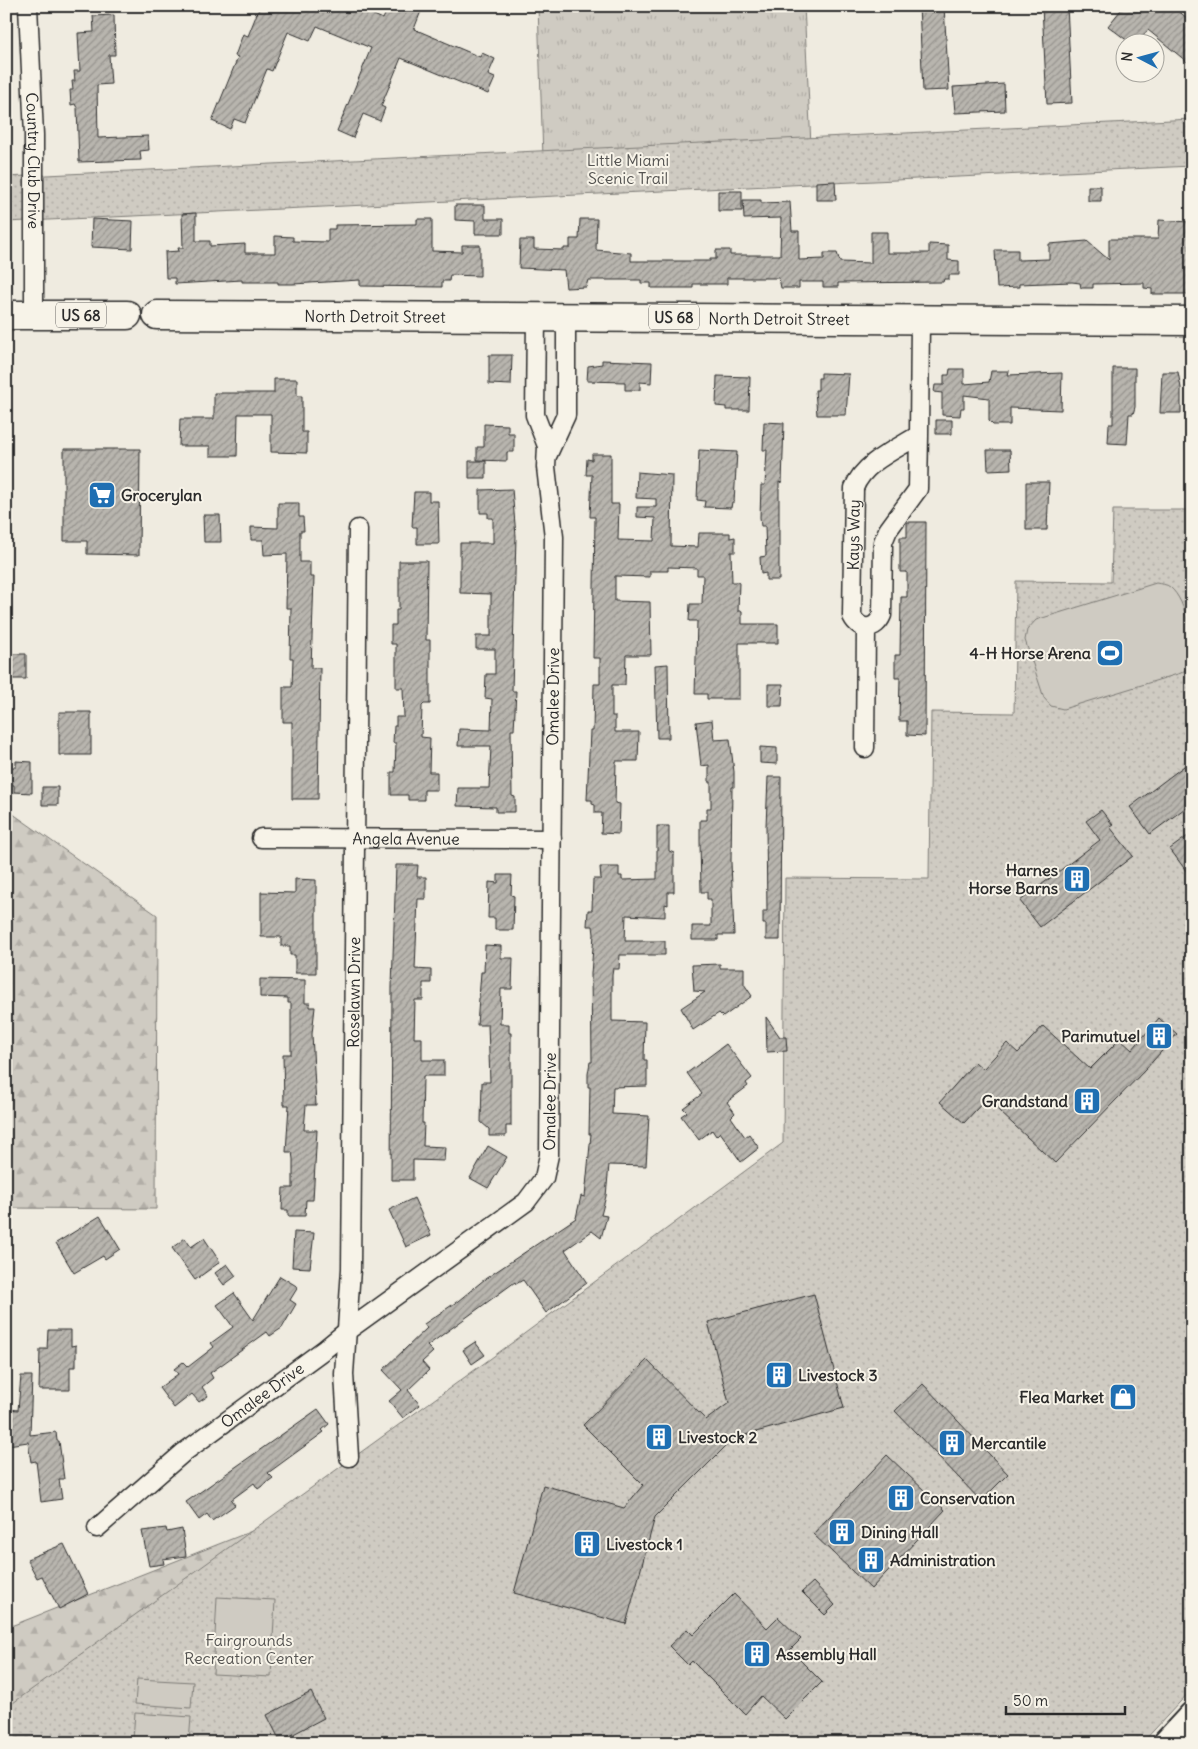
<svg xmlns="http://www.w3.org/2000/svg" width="1198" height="1749" font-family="Delius,sans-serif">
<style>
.grass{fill:url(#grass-tufts);stroke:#7d7b76}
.forest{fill:url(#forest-firs);stroke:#7d7b76}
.park{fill:url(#park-dots);stroke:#7d7b76}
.pitch{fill:#cfcbc2;stroke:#7d7b76}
.building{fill:url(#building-hatch);stroke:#2b2b2b}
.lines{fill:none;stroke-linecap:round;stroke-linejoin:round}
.street-casing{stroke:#2b2b2b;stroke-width:21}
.secondary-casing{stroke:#2b2b2b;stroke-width:29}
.highway-casing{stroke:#2b2b2b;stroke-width:31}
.street{stroke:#f7f3e8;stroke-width:18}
.secondary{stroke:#f7f3e8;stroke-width:25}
.highway{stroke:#f7f3e8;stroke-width:28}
.labels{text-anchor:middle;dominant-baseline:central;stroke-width:4;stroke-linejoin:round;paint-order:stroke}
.shield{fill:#f7f3e8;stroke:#686764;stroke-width:1}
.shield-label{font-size:15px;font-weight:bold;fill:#2b2b2b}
.street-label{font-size:16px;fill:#2b2b2b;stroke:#f7f3e8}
.park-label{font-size:16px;fill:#545351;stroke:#f7f3e8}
.poi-label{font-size:16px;font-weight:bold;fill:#2b2b2b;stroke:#f7f3e8;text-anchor:start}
</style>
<defs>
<pattern id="grass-tufts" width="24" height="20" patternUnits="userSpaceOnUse" patternTransform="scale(1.25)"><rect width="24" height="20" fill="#cfcbc2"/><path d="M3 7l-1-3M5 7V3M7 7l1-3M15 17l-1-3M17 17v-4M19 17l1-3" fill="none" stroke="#b2aea7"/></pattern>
<pattern id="forest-firs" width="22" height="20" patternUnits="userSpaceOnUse" patternTransform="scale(1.25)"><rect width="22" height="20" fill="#cfcbc2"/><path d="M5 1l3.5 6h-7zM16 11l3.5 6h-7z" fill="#b2aea7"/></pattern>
<pattern id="park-dots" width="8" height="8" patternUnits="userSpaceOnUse" patternTransform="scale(1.25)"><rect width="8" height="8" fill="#cfcbc2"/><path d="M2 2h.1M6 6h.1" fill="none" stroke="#b2aea7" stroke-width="1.8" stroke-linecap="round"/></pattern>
<pattern id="building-hatch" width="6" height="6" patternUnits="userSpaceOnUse" patternTransform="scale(1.25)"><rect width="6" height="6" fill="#b8b5ae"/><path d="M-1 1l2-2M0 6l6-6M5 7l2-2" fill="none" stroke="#96938e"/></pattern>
</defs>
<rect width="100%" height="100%" fill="#efebe0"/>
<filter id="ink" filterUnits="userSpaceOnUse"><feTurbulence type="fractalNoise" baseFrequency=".02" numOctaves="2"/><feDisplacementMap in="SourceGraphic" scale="10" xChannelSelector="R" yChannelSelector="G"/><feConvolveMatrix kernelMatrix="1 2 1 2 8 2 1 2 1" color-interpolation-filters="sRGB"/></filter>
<g filter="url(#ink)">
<path class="grass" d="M538 6H804L811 145 543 158Z"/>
<path class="forest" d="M6 809 157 915 156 1209 6 1208Z
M262 1527 6 1729V1628Z"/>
<path class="park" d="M1192 119V166L6 222V177Z
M1113 510H1192V1689L1142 1743H6V1708L490 1359 783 1143 785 878 929 879 931 712 1014 713 1016 581 1111 582Z"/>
<path class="pitch" d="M1156 583C1160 584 1167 584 1170 587 1188 602 1192 643 1192 665L1181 673 1063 709 1051 706 1044 698 1025 640 1027 630 1036 620Z
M217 1597 275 1600 271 1677 213 1674Z
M137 1679 193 1682 191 1708 135 1704Z
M135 1713 191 1717 189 1743 133 1739Z"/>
<path class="building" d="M260 6H353L383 19 389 6H423L414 29 480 57 482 53 495 59 488 75 495 78 488 94 401 58 381 106 385 108 380 121 363 114 353 138 337 131 371 48 317 26 310 41 288 32 272 71 267 69 245 123 234 119 230 129 212 121 238 57 235 56 243 34 248 36Z
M919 6H944L949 90 923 91Z
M1067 6 1072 103 1047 104 1042 7Z
M1124 6H1172L1192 22V66L1148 30 1138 42H1129L1108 26Z
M114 15 115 55H109L111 84 97 85 98 138 148 136 149 150 140 151 141 160 79 162 77 108 75 104 71 105 70 90H73L72 81H75L74 71H80L78 33 94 32 93 16Z
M1004 84 1005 111 955 113 953 87Z
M835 181 836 200H816V182Z
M1088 186H1101V201H1088Z
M718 191H742V211H718Z
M743 200H761V203L790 202 792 231H799V260L824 259V253H837L840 262 871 263V232H887V253H929V244L948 245V260L959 261V275H949V279H944L943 282 838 283V287H823V282H799V288H781L779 278H727V284H693V288H651V283H641V280H588L586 287 566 288 564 270 519 268 520 240H534V249L564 250V248H570V239H579L580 219H597L596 250 631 253V261H710V259H716V250H730V255H780L781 218 744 219Z
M455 205H485V219H503V234H475V221L455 220Z
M196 213V241H210V246L245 244V253H275V236L293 237V241L328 242V229H335V225L417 224V219H432V251L462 252V245H480V276L450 275 449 281H442V287L360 286V280L293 284H278V282H242V280L175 284V278H166L165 252 179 251 178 248H183L182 214Z
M92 219 133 221 132 249 91 247Z
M1159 220 1189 222V253H1192V294H1152V289L1144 288V283L1093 284V288H1081L1080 283 1072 282 1019 284V287L997 288 995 250H1018V260L1049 259V244L1087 241 1109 260V239H1158Z
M489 355H512L511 385 489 384Z
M602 360 652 362 651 383 640 382V390H625V382L587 381 588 366 602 364Z
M1113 368H1135V407L1133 414H1129L1127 444 1108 443 1109 424H1113Z
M950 369H964V384L989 382 991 371H1009L1008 375 1062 373 1061 410 1010 408V425H993L989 421V398L964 395V408H961L960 416 942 415V393L934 392 935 385H944V375H949Z
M1162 372H1178L1181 388V413H1160Z
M821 373 849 374 846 415H817L815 390H818V378H821Z
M717 376 750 377 749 410H726V407L716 406Z
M274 379H297V396H302V432H307V453L271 452V414H238L237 456H210V446H179L180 419H214V393H274Z
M936 420H952V434H936Z
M764 422 784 423 782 483 779 482V580H766V573L761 574 760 557 766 556 765 526H761L760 517 761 485H765L767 450H763Z
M484 424 508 425V433H514V452H507V461L477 460V447H484Z
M64 449H140L139 555 87 554V541H64Z
M699 450 737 452 734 502H732L731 508 704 507 705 501 697 500Z
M987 450H1010L1011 469 988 470Z
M592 454H611V504H619L618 540 654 541 655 518 637 517V507H656V499L636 498 637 472 672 475 671 546 698 547 699 533H730V538L735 537V552H731L732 582H739L738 611H742V624H778V643H739V699H707V694H695L697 621H689L690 604H702L703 575H697V568L668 567V571H650V577L615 576V601L650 602 651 655H626L625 685H612V716H615V732H639L638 761H616L615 803 620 804 619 834 601 833 602 813H595V805L592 804V800H587L590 731H593L594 684H600V658H593L595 517H590L592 475H586L587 459 592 460Z
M469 461H486V478H469Z
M1026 482H1049L1047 530H1026Z
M512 489 516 536 512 691H516L514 730H511L512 796 515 797V812H496V807L457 806 458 788H489L491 746H458L459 729 491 730 492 699 485 698 486 674H495V649H476V636H491V594L460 593V543H493V518H488V513H480V490Z
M414 492H429V501H438L439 544H417V527H412Z
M278 503H299V517H303L304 531H300V562H310V577H314L311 668H320L318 799H292V722H283V687H292L293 658H290L291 608H286L287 554 264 555 263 540H251V527L278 528Z
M203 515H220L221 542H204Z
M907 522H926L925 736 907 735V721H899L900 678H895V655H900L901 597H907V572H900V537H907Z
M399 561H427L426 640H430V704H424L422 706 421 737 430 738 429 772H437V790H424V800H408V795H391V772H395L396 743H393L394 726H396V717H404L403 688H396V644H391V625H396V610H399Z
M6 654H26V679H6Z
M668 664 669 738H657L655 665Z
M768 684H783L782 706H768Z
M59 712H91V755H59Z
M712 720 714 740 730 739 734 772V787H732L731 862 734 935H718V940H692V926H711V899H707V892H701L700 841V820H707V808H711V782H709V765L701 766 696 722Z
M760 747 777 748V764L760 763Z
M1192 760V803L1150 834 1130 807Z
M16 761 32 762V793L14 792V785H6V767H16Z
M768 777H781L780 940H766V924H763V911H767L766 826Z
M42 787H58V805H42Z
M1101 810 1113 825 1110 827 1133 856 1040 927 1020 901 1100 840 1086 821Z
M657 826H669V851L674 853V892H668V905L665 904V917L626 915 625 941H665V955H620L619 969H613L612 975V1021L645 1022 644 1060H647V1086L613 1087 612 1114 649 1116 646 1166 609 1165 606 1196 601 1215 607 1216 601 1238 592 1231 565 1250 587 1283 546 1313 523 1280 516 1284 515 1282 427 1346 433 1352 422 1362 429 1370 408 1390 420 1405 403 1418 389 1401 402 1390 383 1370 427 1328 424 1324 458 1301 485 1279 576 1218 581 1196 585 1197 591 1134H589L590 1087H588V1074L590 1062H592L591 974 594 934 593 926H587L588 910H592L593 879H601L600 867H619V876H622V880L657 879Z
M1192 833V879L1170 849Z
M396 865H418L417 877H426V899H418L415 969 431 970V983H423V1000H415L414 1038H422V1060H444V1076H423L422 1123H424L423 1146 445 1147 444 1161 413 1160V1180H391L392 987Z
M498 875H512L511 895 514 896 513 930H495V918H488L489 882 498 883Z
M295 879 316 880V973H295V955H290V946H281V937H261V892L295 893Z
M485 945 501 946V958H513L512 989H501L500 1024H509V1033H511V1126H506V1136H489V1129L481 1122 482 1082H490L488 1025H477L481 972H484Z
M720 964V968H744V984L752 996 723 1017 719 1013 693 1030 681 1008 705 992 694 991 692 965Z
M260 979 305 980V1003H310V1007H315L312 1034 316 1105H306L304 1130H317L313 1200H306L305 1216H288V1210H282L283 1188H293V1159L292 1152H286L289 1105H284L283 1054H291V1003H288V998L260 997Z
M766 1017 780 1037H786L787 1051 767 1052Z
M1159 1018 1177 1034 1145 1070 1055 1163 986 1099 964 1123 940 1102 975 1062 983 1069 1007 1043 1018 1053 1043 1026 1090 1069 1120 1039 1132 1050Z
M726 1044 752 1078 746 1083 748 1086 727 1102 735 1113 731 1117 745 1137 749 1134 759 1148 741 1162 720 1132 716 1136 712 1130 699 1140 681 1116 687 1112 683 1108 702 1094 687 1073Z
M488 1146 507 1157 488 1188 470 1178Z
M414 1198 431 1235 406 1247 389 1210Z
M100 1216 120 1249 105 1259 103 1256 74 1273 56 1243Z
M294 1232 314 1233 310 1268 292 1267Z
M185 1238 191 1247 204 1238 220 1262 195 1280 172 1248Z
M227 1264 236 1276 224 1285 215 1273Z
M280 1276 298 1287 290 1300 296 1304 282 1328 270 1336 267 1332 210 1373 213 1378 202 1387 208 1396 199 1402 192 1394 174 1408 159 1388 178 1374 174 1369 183 1362 188 1367 214 1347 211 1343 233 1327 217 1305 234 1293 253 1320Z
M814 1294 844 1408 734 1438 655 1517 626 1624 514 1593 543 1485 624 1508 643 1485 583 1425 647 1360 706 1420 729 1403 708 1322Z
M48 1330H71V1346L76 1345V1367H70V1390H39L40 1349H47Z
M475 1342 485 1355 472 1364 463 1350Z
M21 1376H32L30 1435 56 1432 57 1441H59L64 1479H59L62 1499 41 1502 36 1461 31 1462 28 1442 8 1445 9 1409 18 1410Z
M923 1384 1008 1474 981 1501 895 1411Z
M318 1409 329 1424 322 1430 324 1432 268 1473 273 1478 258 1489 254 1483 231 1500 235 1505 212 1521 207 1514 199 1520 186 1502Z
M887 1455 945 1510 871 1589 813 1534Z
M166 1528 167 1532 182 1529 186 1556 163 1559 164 1564 149 1566 142 1531Z
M64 1544 88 1594 59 1609 42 1576 37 1578 27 1559Z
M813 1582 835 1605 825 1615 802 1592Z
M734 1594 767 1628 778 1617 801 1639 790 1650 822 1682 785 1719 761 1696 745 1714 692 1661 688 1665 669 1646 687 1629 693 1635Z
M311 1692 324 1718 280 1741 267 1715Z"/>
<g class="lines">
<g class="street-casing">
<g id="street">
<path id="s1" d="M28 6 34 135V315"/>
<path id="s2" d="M919 435 918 489 888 530 883 542 882 615C876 630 860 632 852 616L854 488C864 462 895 450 919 435L920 319"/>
<path d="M548 454 566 415V317"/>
<path d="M865 748 866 628"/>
<path id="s3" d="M261 838 552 839"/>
<path id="s4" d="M349 1457 344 1374 351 1269 358 529"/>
<path id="s5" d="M97 1528 183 1453 325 1349 347 1331 526 1202 544 1178 549 1155 554 537 546 467 547 446 535 415 536 317"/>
</g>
</g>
<g class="secondary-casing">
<path id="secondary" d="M1166 1743 1192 1715"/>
</g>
<g class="highway-casing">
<g id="highway">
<path d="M6 315H127"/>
<path id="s6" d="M157 315 1192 321"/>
</g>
</g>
<use href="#street" class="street"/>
<use href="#secondary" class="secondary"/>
<use href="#highway" class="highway"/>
</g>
</g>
<defs>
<g id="supermarket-square" transform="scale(1.4375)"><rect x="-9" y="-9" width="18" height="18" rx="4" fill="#1f6fb2" stroke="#f7f3e8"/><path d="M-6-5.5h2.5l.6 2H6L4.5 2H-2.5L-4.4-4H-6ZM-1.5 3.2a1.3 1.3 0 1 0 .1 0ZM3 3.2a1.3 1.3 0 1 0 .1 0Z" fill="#fff"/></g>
<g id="stadium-square" transform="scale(1.4375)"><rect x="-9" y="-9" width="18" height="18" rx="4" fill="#1f6fb2" stroke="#f7f3e8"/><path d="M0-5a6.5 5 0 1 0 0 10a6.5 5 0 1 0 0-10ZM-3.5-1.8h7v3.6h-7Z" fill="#fff"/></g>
<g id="building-square" transform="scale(1.4375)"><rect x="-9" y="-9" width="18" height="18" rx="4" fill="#1f6fb2" stroke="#f7f3e8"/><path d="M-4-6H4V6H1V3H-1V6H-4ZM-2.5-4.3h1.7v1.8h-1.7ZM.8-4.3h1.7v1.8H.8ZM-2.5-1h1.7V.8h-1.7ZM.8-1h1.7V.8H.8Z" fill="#fff"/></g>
<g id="shop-square" transform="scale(1.4375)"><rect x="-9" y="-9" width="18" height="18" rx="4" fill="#1f6fb2" stroke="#f7f3e8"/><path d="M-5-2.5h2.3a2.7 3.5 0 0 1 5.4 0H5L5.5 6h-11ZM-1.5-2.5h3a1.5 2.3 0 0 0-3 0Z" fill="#fff"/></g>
</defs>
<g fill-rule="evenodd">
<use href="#supermarket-square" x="102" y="495"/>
<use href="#stadium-square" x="1110" y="653"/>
<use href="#building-square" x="1077" y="879"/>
<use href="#building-square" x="1159" y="1036"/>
<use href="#building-square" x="1087" y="1101"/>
<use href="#building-square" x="779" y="1375"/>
<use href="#shop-square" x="1123" y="1397"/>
<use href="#building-square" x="659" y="1437"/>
<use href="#building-square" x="952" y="1443"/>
<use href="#building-square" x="901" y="1498"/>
<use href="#building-square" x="842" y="1532"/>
<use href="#building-square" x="587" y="1544"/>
<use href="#building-square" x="871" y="1560"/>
<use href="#building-square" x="757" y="1654"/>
</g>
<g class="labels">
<g class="shield">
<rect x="56" y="302.5" width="50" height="25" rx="4"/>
<rect x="649" y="304.5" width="50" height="25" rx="4"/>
</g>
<g class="shield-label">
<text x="81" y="315">US 68</text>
<text x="674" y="317">US 68</text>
</g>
<g class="street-label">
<text stroke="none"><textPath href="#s1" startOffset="155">Country Club Drive</textPath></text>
<text stroke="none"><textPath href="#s6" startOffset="218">North Detroit Street</textPath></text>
<text stroke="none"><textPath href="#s6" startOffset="622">North Detroit Street</textPath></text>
<text stroke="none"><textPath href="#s2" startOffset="312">Kays Way</textPath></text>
<text stroke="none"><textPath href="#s5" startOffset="1051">Omalee Drive</textPath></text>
<text stroke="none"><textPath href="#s3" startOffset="145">Angela Avenue</textPath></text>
<text stroke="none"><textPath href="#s4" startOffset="465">Roselawn Drive</textPath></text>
<text stroke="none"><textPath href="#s5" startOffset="646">Omalee Drive</textPath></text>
<text stroke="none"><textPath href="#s5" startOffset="212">Omalee Drive</textPath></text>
</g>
<g class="park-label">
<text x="628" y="160">Little Miami<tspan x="628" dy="18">Scenic Trail</tspan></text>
<text x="249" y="1640">Fairgrounds<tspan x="249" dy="18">Recreation Center</tspan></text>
</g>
<g class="poi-label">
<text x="121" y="495">Grocerylan</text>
<text x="1091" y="653" text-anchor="end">4-H Horse Arena</text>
<text x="1058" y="870" text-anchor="end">Harnes<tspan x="1058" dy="18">Horse Barns</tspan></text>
<text x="1140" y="1036" text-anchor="end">Parimutuel</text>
<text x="1068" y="1101" text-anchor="end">Grandstand</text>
<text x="798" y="1375">Livestock 3</text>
<text x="1104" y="1397" text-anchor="end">Flea Market</text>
<text x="678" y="1437">Livestock 2</text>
<text x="971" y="1443">Mercantile</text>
<text x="920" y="1498">Conservation</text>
<text x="861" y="1532">Dining Hall</text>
<text x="606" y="1544">Livestock 1</text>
<text x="890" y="1560">Administration</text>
<text x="776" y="1654">Assembly Hall</text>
</g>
</g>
<rect width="1198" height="1749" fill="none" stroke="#f7f3e8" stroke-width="25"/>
<rect x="12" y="12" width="1173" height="1724" fill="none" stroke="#2b2b2b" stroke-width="2" filter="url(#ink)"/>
<g transform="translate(1140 58) rotate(276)"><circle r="24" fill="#f7f3e8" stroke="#a5a39c"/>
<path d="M0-4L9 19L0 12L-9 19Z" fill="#1f6fb2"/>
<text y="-8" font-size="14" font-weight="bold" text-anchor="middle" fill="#2b2b2b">N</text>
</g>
<path d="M1006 1706v8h119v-8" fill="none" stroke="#2b2b2b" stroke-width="2.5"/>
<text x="1013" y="1706" font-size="15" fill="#2b2b2b" stroke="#f7f3e8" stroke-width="4" paint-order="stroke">50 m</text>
</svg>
